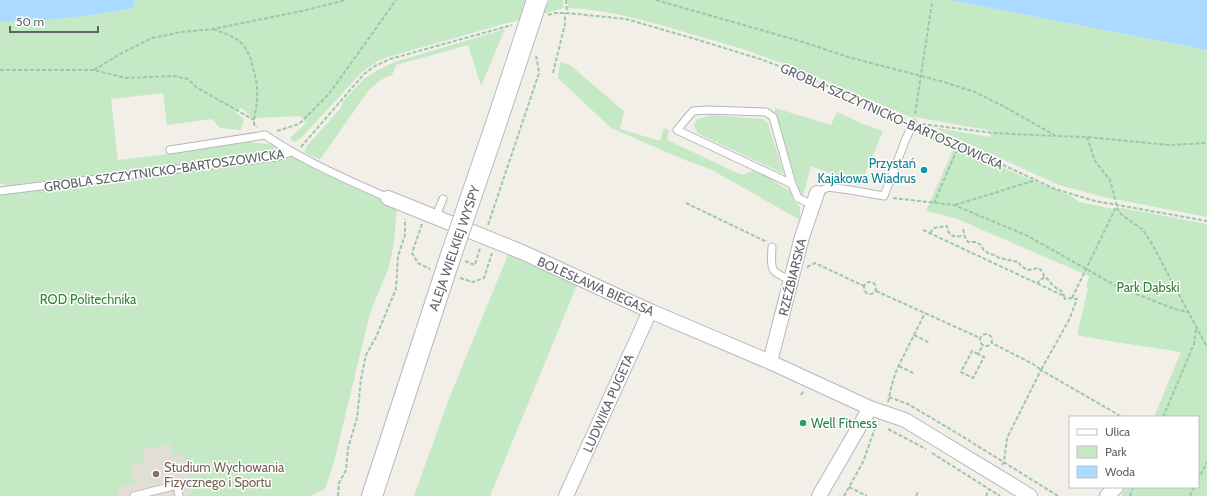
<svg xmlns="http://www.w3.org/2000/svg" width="1207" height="496" font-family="Cabin,sans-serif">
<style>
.education{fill:#e1ded6}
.green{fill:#c5e8c5}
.water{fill:#aadaff}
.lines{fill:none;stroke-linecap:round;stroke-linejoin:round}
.lane-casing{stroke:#b5b8bc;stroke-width:9}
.street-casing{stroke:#b5b8bc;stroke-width:16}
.secondary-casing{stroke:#b6babf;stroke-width:22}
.path{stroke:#9cc7a9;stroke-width:2;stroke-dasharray:4 2;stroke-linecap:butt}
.lane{stroke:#fff;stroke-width:7}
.street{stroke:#fff;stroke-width:14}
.secondary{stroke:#fff;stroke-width:20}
.secondary-bridge-casing{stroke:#b6babf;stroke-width:22;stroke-linecap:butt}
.secondary-bridge{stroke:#fff;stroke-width:20}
.culture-dot{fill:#0f9aa8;stroke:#fff;stroke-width:1.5}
.leisure-dot{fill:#2e9e5b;stroke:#fff;stroke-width:1.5}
.education-dot{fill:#8d6e63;stroke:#fff;stroke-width:1.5}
.labels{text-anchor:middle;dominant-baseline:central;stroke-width:3;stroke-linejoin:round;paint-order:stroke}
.street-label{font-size:13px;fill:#5f6368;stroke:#fff}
.culture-label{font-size:13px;fill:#0d838f;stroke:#fff;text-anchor:end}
.park-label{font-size:13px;fill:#348238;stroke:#fff}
.leisure-label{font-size:13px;fill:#27864d;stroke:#fff;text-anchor:start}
.education-label{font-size:13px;fill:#785e54;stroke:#fff;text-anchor:start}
</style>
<rect width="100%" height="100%" fill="#f1efe8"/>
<path class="education" d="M186 437 204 496H101L127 453Z"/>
<path class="green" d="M137 0H563L564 8 500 25 388 57 378 61 362 72 302 137 294 142 290 138 306 123 301 116 252 118 242 108 234 111 244 119 241 130 220 128 212 119 167 125 163 93 111 99 118 160 170 154 244 141 273 145 278 149V150L266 154 200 164 10 187 0 183V22C45 22 90 16 134 8L133 2Z
M567 0H949L1207 50V217L1103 197 1059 185 936 129 938 128 990 137 992 131 915 117 913 118C863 97 813 74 762 56 741 48 719 42 698 36 655 23 613 10 568 8Z
M505 29 481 86 468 45 396 65 392 75C382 78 376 83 369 90L321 158 319 159 305 153V150L306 147 340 109 344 100 365 78 376 71 395 62Z
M560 62 570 65 624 111 620 129 660 141 664 128 669 130 667 140 742 175 756 170 790 191 794 201 800 207V220L710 169 685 160 611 128 558 78Z
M775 108 831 125 837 112 861 123 883 131 860 186 811 166 803 196 800 193 775 114Z
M711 115 762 119 768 123 784 174 701 135 697 132 694 125 697 119Z
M920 129 1010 171 1071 196 1079 202 1114 209 1122 208 1207 224V496H1121L1125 487H1198V417H1154L1181 352 1109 341 1077 335 1088 288H1086L1089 276 955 218 926 211 953 150 918 134Z
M293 157 397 206 394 243 389 267 370 313 334 462 325 489 310 496H185L186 494 192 492 183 454 174 456 170 443 142 450 144 460 142 462 130 465 134 483 117 487 119 496H0V194L255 163Z
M508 255 577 285 490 496H414L450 396Z"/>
<path class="water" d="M0 0H137L133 2 134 8C90 16 45 22 0 22Z
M949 0H1207V50Z"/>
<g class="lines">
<g class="lane-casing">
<path id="lane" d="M170 150 265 135C303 161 346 179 388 198
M792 184 773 117 766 112 708 110 693 111 677 130 792 184 798 198 813 205
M0 191 267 158 276 157 292 152
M817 193 828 187 850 190 884 196 905 141 913 123
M435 218 443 199
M772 247C771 269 769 272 791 280
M134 496 177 485 179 496"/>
</g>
<g class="street-casing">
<path id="street" d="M388 198 522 252 650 311 770 362 870 408 905 420 1030 496
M770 362 802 237 817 193
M566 496 650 311
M819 496 870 408
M1107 496 1116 487"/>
</g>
<g class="secondary-casing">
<path id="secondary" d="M372 496 449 261"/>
</g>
<path class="path" d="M566 0 567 13
M656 0 803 42 848 57 944 82 975 92 1003 106 1056 136 1087 137 1169 145 1207 143
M548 15 555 13H567L626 19 695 39 760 59 779 66 886 110 905 119
M213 29C237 37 247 42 253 68 256 78 258 88 257 99 257 107 254 115 254 124L257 127
M0 70H94L126 78 174 76 188 79 196 87 254 120
M94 70 120 54 152 38 182 32 213 29 302 11 346 0
M553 73 565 24V13
M915 114 932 3
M922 124 994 133 1055 136
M921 127 1055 189 1095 201 1207 221
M277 131 299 124 329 94 396 0
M1087 137 1095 161 1110 180 1118 210 1122 215 1143 230 1152 244 1207 347
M301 147 364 74 375 66 390 59 512 25
M893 198 954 205 1028 236 1118 287 1175 309 1188 312
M686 203 767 242
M934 203 959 145
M955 205 1036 180
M422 224 412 253 418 263 430 269
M488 225 539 73 538 66 536 56
M963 229 965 237 968 242H976L981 245 983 249 989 254 995 255 999 258 1019 262 1020 265 1027 270 1039 268 1043 273 1044 277
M923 230 1064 296 1065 299 1072 298 1077 299 1069 320 1041 370 1033 364 992 343
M930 233 934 228 947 226C948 237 956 238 964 235
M465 261 475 265 480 248
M807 267 815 263 864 286
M460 278 473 282 484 278 492 253
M864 288a6 6 0 1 1 12 0a6 6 0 1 1-12 0Z
M1037 284 1040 280 1045 277C1049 280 1051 284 1055 287 1059 291 1063 290 1064 296
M876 291 980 338
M1072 298 1117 205
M980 340a6 6 0 1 1 12 0a6 6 0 1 1-12 0Z
M914 335 930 343
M978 354 972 351 961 372 973 378 984 357 978 354 983 345
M899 366 915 374
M801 395 804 390
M889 397 908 404 960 435 1058 496
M888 402 892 384 897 369 925 313
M1163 417 1194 344 1196 329
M888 429 926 449
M932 453 1000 496
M1002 465 1004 462 1007 438 1041 370 1122 417
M1198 480 1207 462
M849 487 867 496
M338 496 339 483 346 470 348 448 357 418 361 379 366 355 376 337 396 289 398 256 405 235V219
M844 496 863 462 875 428 874 427
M916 496 918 492
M986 496 989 489
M1130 496 1133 487
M1190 496 1194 487"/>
<use href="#lane" class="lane"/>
<use href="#street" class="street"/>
<use href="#secondary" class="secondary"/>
<g class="secondary-bridge-casing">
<path id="secondary-bridge" d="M449 261 497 121 537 0"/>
</g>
<use href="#secondary-bridge" class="secondary-bridge"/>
</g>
<circle class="culture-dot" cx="924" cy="170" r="4"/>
<circle class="leisure-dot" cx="803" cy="423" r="4"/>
<circle class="education-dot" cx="156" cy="474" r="4"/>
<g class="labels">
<g class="street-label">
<text transform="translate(892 116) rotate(24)">GROBLA SZCZYTNICKO-BARTOSZOWICKA</text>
<text transform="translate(164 170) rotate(-8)">GROBLA SZCZYTNICKO-BARTOSZOWICKA</text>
<text transform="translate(454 248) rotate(-71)">ALEJA WIELKIEJ WYSPY</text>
<text transform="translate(792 277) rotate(-76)">RZEŹBIARSKA</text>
<text transform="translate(596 286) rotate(24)">BOLESŁAWA BIEGASA</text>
<text transform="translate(608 403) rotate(-66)">LUDWIKA PUGETA</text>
</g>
<g class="culture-label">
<text x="916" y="163">Przystań<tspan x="916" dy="15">Kajakowa Wiadrus</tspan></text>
</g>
<g class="park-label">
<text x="1148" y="287">Park Dąbski</text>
<text x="88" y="299">ROD Politechnika</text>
</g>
<g class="leisure-label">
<text x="811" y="423">Well Fitness</text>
</g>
<g class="education-label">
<text x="164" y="467">Studium Wychowania<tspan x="164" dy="15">Fizycznego i Sportu</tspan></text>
</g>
</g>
<rect x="1069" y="416" width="130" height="72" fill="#ffffff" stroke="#bfc1c3"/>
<rect x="1077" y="429" width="20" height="6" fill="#ffffff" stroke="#bfc1c3"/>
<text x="1105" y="436" font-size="12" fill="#5f6368">Ulica</text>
<rect x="1077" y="446" width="20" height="12" fill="#c5e8c5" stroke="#bfc1c3"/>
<text x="1105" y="456" font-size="12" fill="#5f6368">Park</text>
<rect x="1077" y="466" width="20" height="12" fill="#aadaff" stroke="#bfc1c3"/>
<text x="1105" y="476" font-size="12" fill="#5f6368">Woda</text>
<path d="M10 26v6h88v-6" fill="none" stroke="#5f6368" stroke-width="2"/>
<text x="16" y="26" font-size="12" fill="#5f6368" stroke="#ffffff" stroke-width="3" paint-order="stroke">50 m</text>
</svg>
